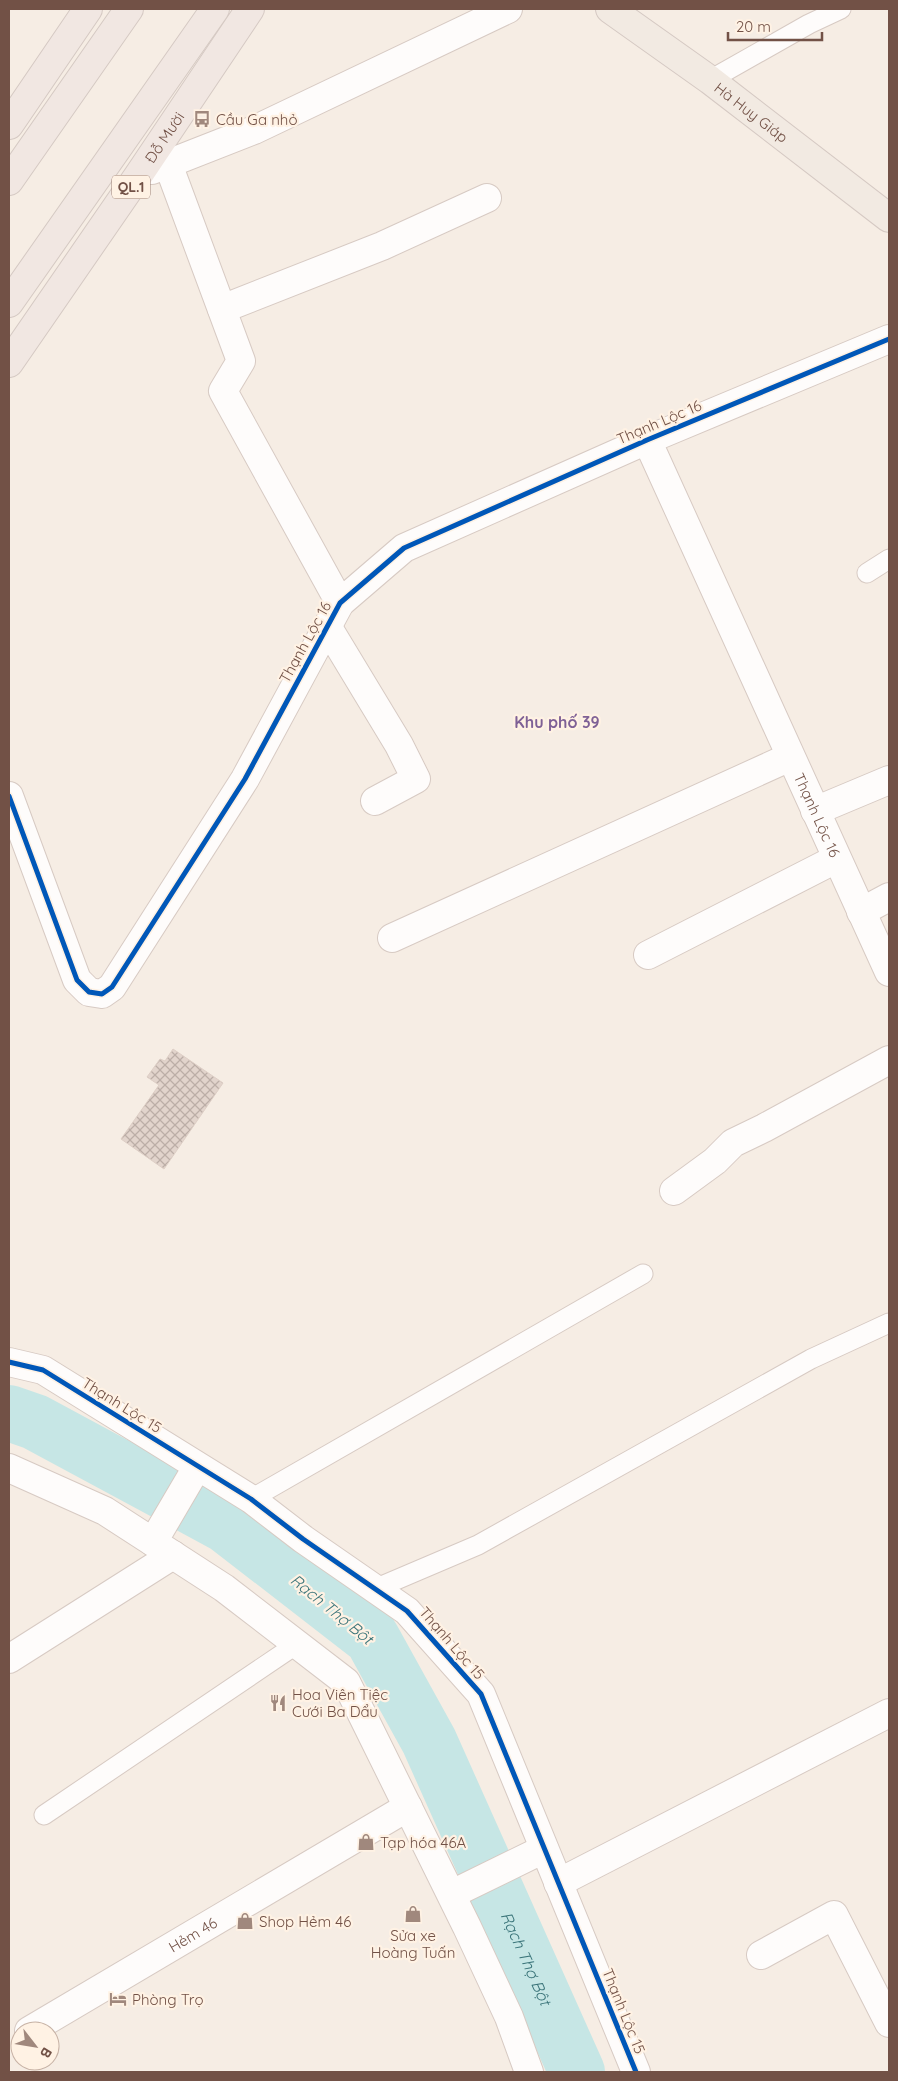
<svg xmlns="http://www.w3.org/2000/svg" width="898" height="2081" viewBox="0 0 898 2081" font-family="Quicksand,sans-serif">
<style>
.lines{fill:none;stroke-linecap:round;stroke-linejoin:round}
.river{stroke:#c6e6e5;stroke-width:56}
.building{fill:url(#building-cross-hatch);stroke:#decfc6}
.service-casing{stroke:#d7cac3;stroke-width:21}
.minor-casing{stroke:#d7cac3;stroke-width:30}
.primary-casing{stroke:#d5c9c3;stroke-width:30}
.trunk-casing{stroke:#d5c9c3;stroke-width:30}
.service{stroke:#fefcfb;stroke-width:19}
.minor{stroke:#fefcfb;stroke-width:28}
.primary{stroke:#f2eae2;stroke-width:28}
.trunk{stroke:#f1e7e2;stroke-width:28}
.cycleway-casing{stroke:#fff2e4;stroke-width:8}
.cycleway{stroke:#0057b8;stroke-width:5}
.labels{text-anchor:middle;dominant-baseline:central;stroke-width:4.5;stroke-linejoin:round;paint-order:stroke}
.shield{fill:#fff2e4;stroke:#9c8175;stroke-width:1}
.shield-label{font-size:14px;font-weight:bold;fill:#725146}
.street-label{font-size:15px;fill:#725146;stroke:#fff2e4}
.poi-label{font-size:15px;fill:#725146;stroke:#fff2e4;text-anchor:start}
.neighbourhood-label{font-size:16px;font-weight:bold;fill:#7f6196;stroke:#fff2e4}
.water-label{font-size:16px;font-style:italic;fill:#3a7479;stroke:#fff2e4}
</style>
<defs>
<pattern id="building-cross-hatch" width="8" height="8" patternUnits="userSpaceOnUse" patternTransform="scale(1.25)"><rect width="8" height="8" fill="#e2d4cc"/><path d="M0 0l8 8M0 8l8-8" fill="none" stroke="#bcaea7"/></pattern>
</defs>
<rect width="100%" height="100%" fill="#f6ede4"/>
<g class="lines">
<path class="river" id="s1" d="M9,1413l26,9 191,103 146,113 57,103 148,331"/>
</g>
<path class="building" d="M173,1049l50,34 -59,86 -43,-30 38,-54 -12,-8 13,-18 5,2z"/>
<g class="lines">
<g class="service-casing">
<g id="service">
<path d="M710,80l99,-56 32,-15"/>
<path d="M867,573l22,-14"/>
<path d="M251,1499l392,-225"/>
<path d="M377,1588l101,-43 333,-186 78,-36"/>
<path d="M44,1815l253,-171"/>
</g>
</g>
<g class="minor-casing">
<g id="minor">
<path d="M168,164l73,197 -18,30 117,212"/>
<path d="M152,170l102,-40 254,-121"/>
<path d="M222,309l160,-63 105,-48"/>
<path id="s2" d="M647,440l242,532"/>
<path d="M327,626l72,119 17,34 -41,22"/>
<path d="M9,796l68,184 12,12 13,2 10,-7 133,-208 95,-176 64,-55 243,-108 242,-101"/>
<path d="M815,811l74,-31"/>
<path d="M861,912l28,-15"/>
<path d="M392,938l398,-181"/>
<path d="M648,955l188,-96"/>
<path d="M674,1191l41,-30 18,-18 31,-15 125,-68"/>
<path d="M9,1362l34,8 208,129 52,40 104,72 74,83 155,378"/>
<path d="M9,1468l96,43 119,77 122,94 121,245 42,90 20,55"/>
<path d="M153,1542l44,-75"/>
<path d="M9,1659l164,-104"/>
<path d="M558,1883l331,-170"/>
<path d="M452,1894l92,-45"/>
<path d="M761,1955l73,-40 55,108"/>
<path id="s3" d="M29,2031l379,-224"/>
</g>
</g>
<g class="primary-casing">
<g id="primary">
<path id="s4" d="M610,9l100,71 179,138"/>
</g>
</g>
<g class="trunk-casing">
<g id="trunk">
<path d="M9,125l79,-116"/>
<path d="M9,181l120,-172"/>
<path d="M9,303l206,-294"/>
<path id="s5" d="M9,363l129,-187 112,-167"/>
</g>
</g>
<use href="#service" class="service"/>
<use href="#minor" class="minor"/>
<use href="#primary" class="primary"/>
<use href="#trunk" class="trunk"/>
<g class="cycleway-casing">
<g id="cycleway">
<path d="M9,796l68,184 12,12 13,2 10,-7 133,-208 95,-176 64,-55 243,-108 242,-101"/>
<path d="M9,1362l34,8 208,129 52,40 104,72 74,83 155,378"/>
</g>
</g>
<use href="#cycleway" class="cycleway"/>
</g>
<defs>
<g id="bus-bare" transform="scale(1.35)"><path d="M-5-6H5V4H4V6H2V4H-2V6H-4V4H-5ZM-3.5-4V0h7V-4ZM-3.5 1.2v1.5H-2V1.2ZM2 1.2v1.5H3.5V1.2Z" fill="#a0887d" stroke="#fff2e4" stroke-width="2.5" paint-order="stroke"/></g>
<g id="restaurant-bare" transform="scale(1.35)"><path d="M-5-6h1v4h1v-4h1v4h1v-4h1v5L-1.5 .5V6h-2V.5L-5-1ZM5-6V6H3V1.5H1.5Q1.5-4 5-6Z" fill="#a0887d" stroke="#fff2e4" stroke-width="2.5" paint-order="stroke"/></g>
<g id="shop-bare" transform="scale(1.35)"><path d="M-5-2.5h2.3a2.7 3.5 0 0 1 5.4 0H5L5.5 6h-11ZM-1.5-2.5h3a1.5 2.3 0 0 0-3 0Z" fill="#a0887d" stroke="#fff2e4" stroke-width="2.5" paint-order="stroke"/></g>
<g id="hotel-bare" transform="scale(1.35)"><path d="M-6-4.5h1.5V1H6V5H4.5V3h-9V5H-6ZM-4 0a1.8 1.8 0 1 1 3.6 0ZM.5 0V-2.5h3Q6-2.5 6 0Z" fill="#a0887d" stroke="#fff2e4" stroke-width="2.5" paint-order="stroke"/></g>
</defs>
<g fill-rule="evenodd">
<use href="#bus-bare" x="202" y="119"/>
<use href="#restaurant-bare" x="278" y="1703"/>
<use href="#shop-bare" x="366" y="1842"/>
<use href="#shop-bare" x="413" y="1914"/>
<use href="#shop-bare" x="245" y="1921"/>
<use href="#hotel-bare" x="118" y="1999"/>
</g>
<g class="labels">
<rect class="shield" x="112" y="175.5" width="38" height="23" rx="4"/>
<g class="shield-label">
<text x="131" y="187">QL.1</text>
</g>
<g class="street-label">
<text stroke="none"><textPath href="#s4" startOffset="175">Hà Huy Giáp</textPath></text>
<text stroke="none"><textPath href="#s5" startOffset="274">Đỗ Mười</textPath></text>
<text transform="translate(659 422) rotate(-23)">Thạnh Lộc 16</text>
<text transform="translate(305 642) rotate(-61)">Thạnh Lộc 16</text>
<text stroke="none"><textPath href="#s2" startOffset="412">Thạnh Lộc 16</textPath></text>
<text transform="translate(122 1405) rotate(32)">Thạnh Lộc 15</text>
<text transform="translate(452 1643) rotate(49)">Thạnh Lộc 15</text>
<text stroke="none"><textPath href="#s3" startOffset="190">Hẻm 46</textPath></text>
<text transform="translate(624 2011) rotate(68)">Thạnh Lộc 15</text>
</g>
<g class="poi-label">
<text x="216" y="119">Cầu Ga nhỏ</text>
<text x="292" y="1694">Hoa Viên Tiệc<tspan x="292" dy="17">Cưới Ba Dẩu</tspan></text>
<text x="380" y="1842">Tạp hóa 46A</text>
<text x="259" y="1921">Shop Hẻm 46</text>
<text x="413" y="1935" text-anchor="middle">Sửa xe<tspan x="413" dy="17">Hoàng Tuấn</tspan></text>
<text x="132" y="1999">Phòng Trọ</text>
</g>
<g class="neighbourhood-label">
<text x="557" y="722">Khu phố 39</text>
</g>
<g class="water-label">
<text transform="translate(332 1609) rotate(39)">Rạch Thợ Bột</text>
<text stroke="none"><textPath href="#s1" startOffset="785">Rạch Thợ Bột</textPath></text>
</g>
</g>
<rect width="898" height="2081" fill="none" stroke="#725146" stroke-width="20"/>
<g transform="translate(35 2046) rotate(121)"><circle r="24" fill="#fff2e4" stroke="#c7b2a5"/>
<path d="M0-4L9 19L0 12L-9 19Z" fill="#a0887d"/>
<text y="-8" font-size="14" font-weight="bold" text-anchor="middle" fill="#725146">B</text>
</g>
<path d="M728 32v8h94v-8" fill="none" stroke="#725146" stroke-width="2.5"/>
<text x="736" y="32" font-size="15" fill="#725146" stroke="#fff2e4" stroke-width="4" paint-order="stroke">20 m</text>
</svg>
